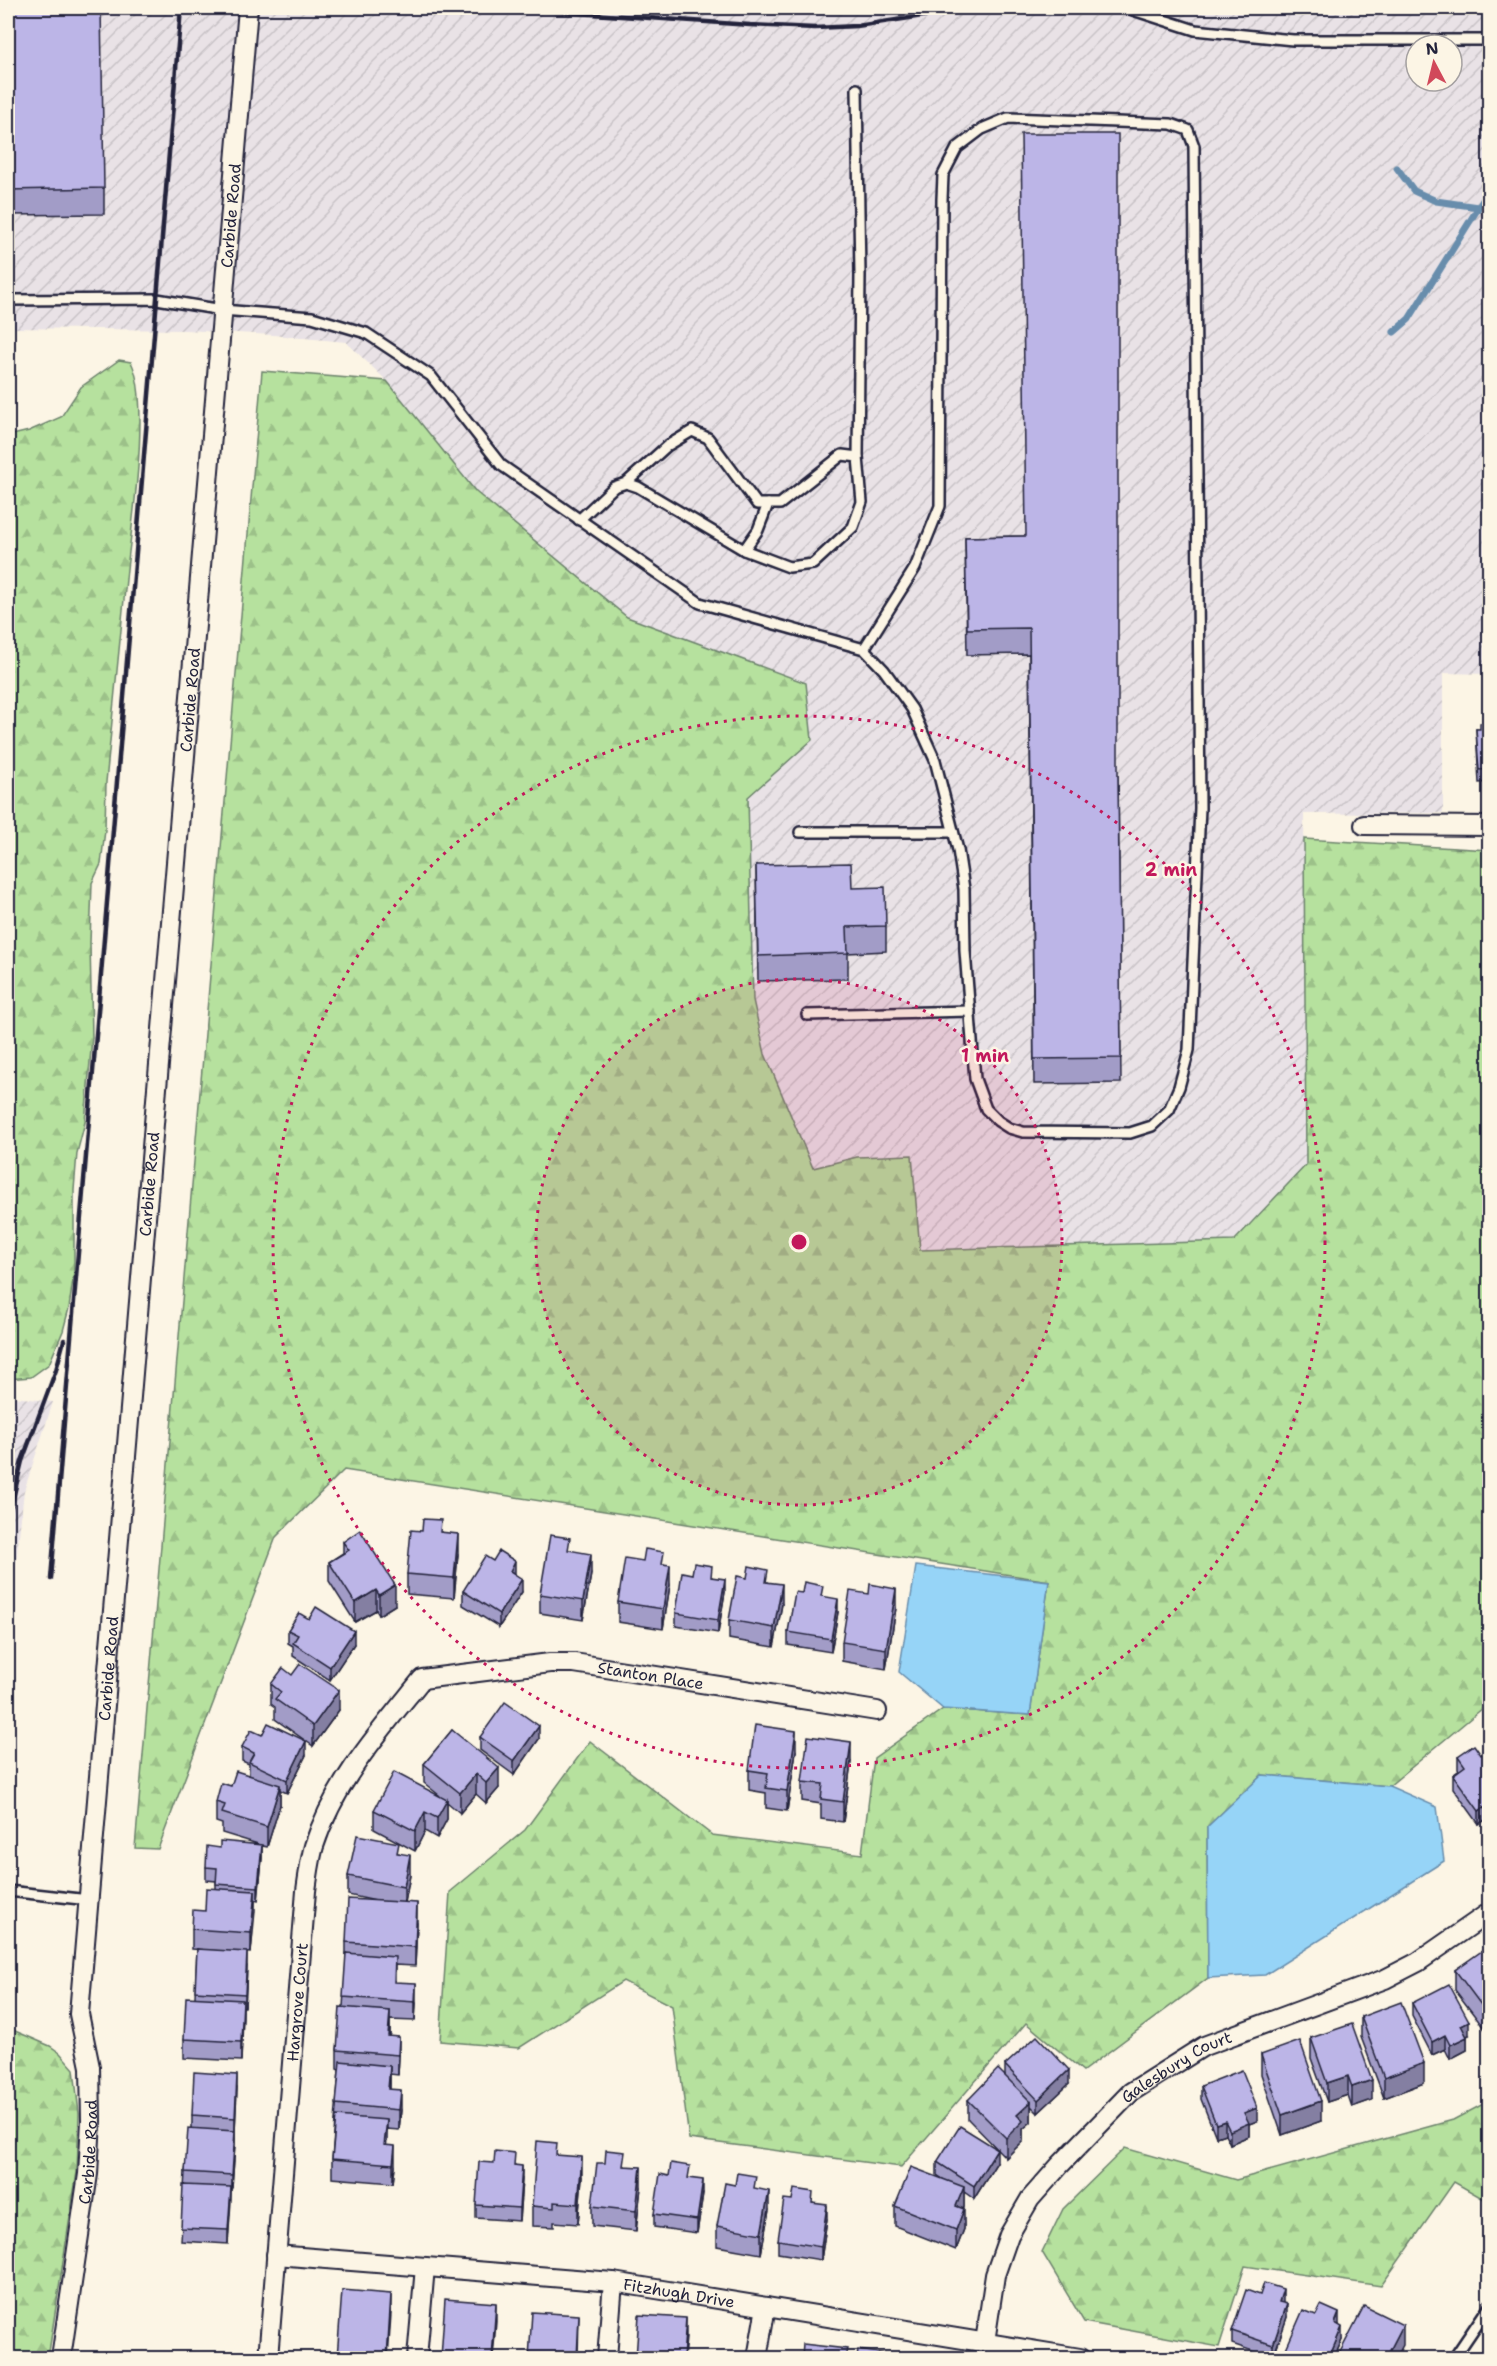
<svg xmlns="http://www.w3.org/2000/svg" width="1497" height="2366" viewBox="0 0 1497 2366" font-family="'Shantell Sans',sans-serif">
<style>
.industrial{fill:url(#industrial-furrows);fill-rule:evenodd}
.forest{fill:url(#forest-firs);stroke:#6c826c;stroke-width:1.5}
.water{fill:#96d4f7;stroke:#688dac;stroke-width:1.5}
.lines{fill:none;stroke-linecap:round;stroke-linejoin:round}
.stream{stroke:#688dac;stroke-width:7}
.service-casing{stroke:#22223b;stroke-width:14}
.minor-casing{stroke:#22223b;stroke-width:22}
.service{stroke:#fcf5e5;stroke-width:9}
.minor{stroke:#fcf5e5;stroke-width:18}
.rail{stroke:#22223b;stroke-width:4.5}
.wall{fill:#a29cc7;stroke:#22223b;stroke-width:1.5}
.shaded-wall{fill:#847fa2;stroke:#22223b;stroke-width:1.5}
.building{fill:#bcb5e7;stroke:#22223b;stroke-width:1.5}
.ring{fill:none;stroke:#c2185b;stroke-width:3;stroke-dasharray:3 6}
.labels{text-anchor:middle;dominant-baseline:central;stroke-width:5;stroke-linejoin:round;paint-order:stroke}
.street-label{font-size:16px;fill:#22223b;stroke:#fcf5e5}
.centre{fill:#c2185b;stroke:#fcf5e5;stroke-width:3}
.ring-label{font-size:18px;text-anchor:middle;font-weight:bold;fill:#c2185b;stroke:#fcf5e5;stroke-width:5;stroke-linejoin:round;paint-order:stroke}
</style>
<defs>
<pattern id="industrial-furrows" width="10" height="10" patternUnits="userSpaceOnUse" patternTransform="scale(1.5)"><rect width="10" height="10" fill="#e9e2e6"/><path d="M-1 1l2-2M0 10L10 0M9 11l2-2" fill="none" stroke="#c8c2c6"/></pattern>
<pattern id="forest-firs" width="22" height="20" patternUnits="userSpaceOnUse" patternTransform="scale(1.5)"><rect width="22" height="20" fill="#b6e19e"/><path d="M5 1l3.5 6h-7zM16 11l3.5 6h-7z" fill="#9cc189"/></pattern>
</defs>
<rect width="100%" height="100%" fill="#fcf5e5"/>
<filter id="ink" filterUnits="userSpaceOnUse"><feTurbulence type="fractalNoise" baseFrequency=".0167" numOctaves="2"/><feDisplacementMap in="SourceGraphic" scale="12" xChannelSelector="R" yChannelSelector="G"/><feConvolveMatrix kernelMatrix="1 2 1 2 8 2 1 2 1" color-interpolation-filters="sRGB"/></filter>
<g filter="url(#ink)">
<g class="industrial">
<path d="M8,8h1481v666l-46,-1v140l-139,1 2,351 -73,76 -313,9 -8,-95 -55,2 -44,11 -48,-114 -12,-54 -5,-203 64,-57 -6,-57 -179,-66 -151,-125 -89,-111 -41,-39 -73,-7 -87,-5 -178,-2zM1416,45h36v36h-36z"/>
<path d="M8,1396l45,6 -29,89 -16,143z"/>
</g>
<g class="forest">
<path d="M119,360l12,2c20,38 1,161 -4,207 -7,71 -14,142 -21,213l-1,48 -4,34 -9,19 -2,60 2,94 -7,85 -8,31 -3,37v82l-5,36 -6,23 -14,33 -18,13 -23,2v-943l21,-5 32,-14 20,-30z"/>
<path d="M262,371l125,10 89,111 151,125 179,66 6,57 -64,57 5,203 12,54 48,114 44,-11 55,-2 8,95 314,-9 72,-76 -2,-326 185,11v853l-100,83 -127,-11 -55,52 1,151 -125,93 -57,-48 -125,144 -212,-28 -17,-133 -49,-25 -104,67 -79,-7 10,-149 75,-62 65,-89 122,94 150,19 12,-96 69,-49 87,6 19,-134 -705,-111 -68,67 -118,312 -23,-1z"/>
<path d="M8,2028l42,18 10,7 14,16 5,45 -2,58 -29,186h-40z"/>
<path d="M1489,2101v101l-35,-20 -73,104 -136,-20 -26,81 -135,-25 -42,-70 21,-43 62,-61 111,32 217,-60z"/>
</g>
<g class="water">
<path d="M916,1566l133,15 -19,134 -87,-6 -44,-37z"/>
<path d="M1262,1775l127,11 48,21 7,54 -179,114 -57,3 -1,-151z"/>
</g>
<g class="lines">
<g class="stream">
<path d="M1397,168l17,23 22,10 42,6"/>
<path d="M1394,332l15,-13 81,-130"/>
</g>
<g class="service-casing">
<g id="service">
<path d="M1130,8l3,2 62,20 98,10h197"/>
<path d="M857,89l3,186 -2,182"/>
<path d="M8,300l149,-1 65,11 90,7 54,16 65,43 70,89 199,138 164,46 20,21 28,39 23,51 23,90 6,39 1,62 10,128 11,30 12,12 11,7 14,4 107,1 22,-7 17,-16 10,-23 10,-37 11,-242 -6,-662 -6,-16 -17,-6 -163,-6 -26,11 -25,19 -14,27 -1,24 -2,307 -25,62 -51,81"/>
<path d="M579,520l35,-33 12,-4 12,4 106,63 45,17 24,-3 40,-37 9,-25 -4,-45 -16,-2 -62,49h-23l-49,-66 -16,-7 -25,15 -41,37"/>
<path d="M744,550l14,-20 10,-26"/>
<path d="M800,832h153"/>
<path d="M807,1015l163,-4"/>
<path d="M8,1891l81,9"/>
<path d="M1454,2358l36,-53"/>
</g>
</g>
<g class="minor-casing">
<g id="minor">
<path d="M1364,825l126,1"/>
<path id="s1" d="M276,2255l337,27 467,76"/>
<path id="s2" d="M985,2342l10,-67 14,-40 21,-36 30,-34 71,-73 73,-46 181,-67 33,-17 72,-50"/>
<path id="s3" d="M61,2358l27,-184 3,-53 -1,-54 -11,-53 169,-2006"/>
<path id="s4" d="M268,2358l38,-467c2,-15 4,-31 8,-45 21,-65 66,-115 108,-167l128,-16h24l303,48"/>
<path d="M417,2358l8,-91"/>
<path d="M607,2358l6,-76"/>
<path d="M757,2358l9,-51"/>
</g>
</g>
<use href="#service" class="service"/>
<use href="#minor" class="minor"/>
<g class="rail">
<path d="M506,8l244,17 65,3 42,-2 118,-18"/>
<path d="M8,1519l14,-58 34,-91 8,-30"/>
<path d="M51,1579l130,-1571"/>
</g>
</g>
<g class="wall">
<path d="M8,8l96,180v26l-96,1z"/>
<path d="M1025,536l93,240 3,307 -87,1 -5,-430 -62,1 -2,-118z"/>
<path d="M1476,729l14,2v51l-11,1z"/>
<path d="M756,865l96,23 34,38v25l-38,2v26l-90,2z"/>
<path d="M441,1532l17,22 -4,44 -47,-4v-20z"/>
<path d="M343,1542l52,63 -16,10 -3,-5 -21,12 -26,-41v-19l14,-9z"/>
<path d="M570,1550l21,24 -8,46 -43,-7v-19z"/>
<path d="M664,1564l6,21 -7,44 -45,-7v-20z"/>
<path d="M515,1574l7,18 -23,35 -36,-22v-14z"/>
<path d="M712,1577l13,15 -7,41 -42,-7v-13z"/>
<path d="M768,1582l14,22 -8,43 -45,-8v-19z"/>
<path d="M823,1596l15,16 -7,40 -43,-7v-13z"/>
<path d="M896,1608l-10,61 -44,-8v-19z"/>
<path d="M309,1619l45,25 -24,36 -37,-24v-10l-5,-3v-13z"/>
<path d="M271,1684l68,26 -26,36 -38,-27v-12l-4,-3z"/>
<path d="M452,1730l47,58 -13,15 -10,-9 -16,19 -13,-11v17l-10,19 -12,-7 -10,20 -41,-22v-19l65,-15 -15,-12v-19z"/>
<path d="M262,1735l44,20 -19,38 -7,-3v15l-13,42 -5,-1v12l-4,43 -3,-1 -4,53 -59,-4v-20l13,-18 11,-23v-7l-10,-1v-13l14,-19 38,-4 -36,-11v-9l-6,-2v-20l15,-16 18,-11v-11l-7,-3v-14z"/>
<path d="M480,1737l59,2 -25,36 -34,-25z"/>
<path d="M796,1751l-9,60 -21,-3v-15l-17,-3v-20z"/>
<path d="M1490,1753v64l-11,7 -26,-36v-13l6,-4 -1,-2v-13l23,-1z"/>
<path d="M851,1762l-8,60 -22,-3v-15l-19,-3v-19z"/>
<path d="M399,1853l11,22 -5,28 12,20 -2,43 -20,-1v17l21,21 -1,18 -25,-1v16l9,20 -1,19 -8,-1v15l11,21 -2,20 -12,-1 -1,16 9,21 -2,17 -61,-5v-19l7,-89 -2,-1v-19l6,-43 3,-45v-20l30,-41 -28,-6v-19z"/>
<path d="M1490,1947v89l-35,-46v-20z"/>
<path d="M197,1949l50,17 -2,41h-2l-2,54 -57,-3v-19l11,-42z"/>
<path d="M1412,2003l57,32 -2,1v14l-17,9 -5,-10 -13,6 -20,-39z"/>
<path d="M1361,2017l63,66 -40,15 -23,-61z"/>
<path d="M1311,2038l61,62 -20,7 -4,-12 -21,7 -16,-44z"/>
<path d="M1261,2055l60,66 -39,14 -21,-61z"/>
<path d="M1005,2065l64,19 -31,29 -7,-7v16l-8,7v12l-17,17 -38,-39v-19l37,-23z"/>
<path d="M1201,2086l56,35 -8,3v12l-19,8 -5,-10 -9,3 -15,-38z"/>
<path d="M237,2088l-2,43v13l-3,44h-1l-3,56 -47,-3 4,-69 7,-44v-13z"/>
<path d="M937,2162h60l-23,37 -10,-7v15l-1,2 1,20 -8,21 -61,-24v-20l49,-26 -7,-5z"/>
<path d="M515,2165l7,14 -3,42 -43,-3v-13z"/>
<path d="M625,2166l16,21 -5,44 -44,-5v-20z"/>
<path d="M582,2177l-4,47 -24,-2v5l-22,-1v-20z"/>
<path d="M690,2179l13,14 -6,40 -43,-6v-13z"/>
<path d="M756,2189l13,21 -8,44 -44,-8v-20z"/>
<path d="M813,2203l14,16 -6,41 -43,-7v-13z"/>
<path d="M1283,2303l4,14 -14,41 -41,-14v-13z"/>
<path d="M1339,2325l3,15 -8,18h-49v-7z"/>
</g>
<g class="shaded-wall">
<path d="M458,1534v20l-4,44v-20z"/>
<path d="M591,1554v20l-8,46v-19z"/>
<path d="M515,1561v13l-5,-3z"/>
<path d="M670,1565v20l-7,44v-20z"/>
<path d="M522,1579v13l-23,35v-13z"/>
<path d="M725,1579v13l-7,41v-13z"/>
<path d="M782,1584v20l-8,43v-19z"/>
<path d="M395,1585v20l-16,10v-20z"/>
<path d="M896,1589v19l-10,61v-20z"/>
<path d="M376,1590v20l-21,12v-19z"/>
<path d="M838,1599v13l-7,40v-13z"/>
<path d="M354,1631v13l-24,36v-13z"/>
<path d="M339,1690v20l-26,36v-20z"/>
<path d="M539,1726v13l-25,36v-14z"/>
<path d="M796,1731v20l-9,60v-20z"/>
<path d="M306,1741v14l-19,38v-13z"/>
<path d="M851,1742v20l-8,60v-20z"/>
<path d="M499,1768v20l-13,15v-20z"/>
<path d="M476,1774v20l-16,19v-20z"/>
<path d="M280,1785v20l-13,42v-20z"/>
<path d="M447,1800v19l-10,19v-20z"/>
<path d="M1490,1804v13l-11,7v-13z"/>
<path d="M425,1812v19l-10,20v-20z"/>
<path d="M262,1845v13l-4,43v-14z"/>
<path d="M410,1855v20l-6,32v-20z"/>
<path d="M255,1891v20l-4,42v-20z"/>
<path d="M417,1903v20l-2,43v-19z"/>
<path d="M247,1952v14l-2,41v-13z"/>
<path d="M416,1983v20l-1,18v-19z"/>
<path d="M243,2000v19l-2,42v-19z"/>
<path d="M390,2011v20l-2,24v-19z"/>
<path d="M1469,2021v14l-8,3v-13z"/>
<path d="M1445,2035v14l-13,6v-13z"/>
<path d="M399,2037v19l-1,19v-20z"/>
<path d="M1467,2037v13l-17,9v-14z"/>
<path d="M1424,2063v20l-40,15v-20z"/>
<path d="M390,2066v19l-2,24v-20z"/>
<path d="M1069,2070v14l-31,29v-13z"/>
<path d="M237,2075v13l-2,43v-13z"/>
<path d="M1348,2076v19l-21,7v-19z"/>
<path d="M1372,2080v20l-20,7v-20z"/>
<path d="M401,2090v20l-2,20v-20z"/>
<path d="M1321,2101v20l-39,14v-20z"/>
<path d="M1031,2102v20l-8,7v12l-17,17v-20l11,-23z"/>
<path d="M1257,2108v13l-8,3v12l-19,8v-13l14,-18z"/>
<path d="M387,2120v20l-3,25v-20z"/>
<path d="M1225,2121v13l-9,3v-13z"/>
<path d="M235,2131v13l-3,44v-13z"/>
<path d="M395,2146v20l-2,17v-19z"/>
<path d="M997,2149v13l-23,37v-13z"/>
<path d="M582,2157v20l-4,47v-20z"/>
<path d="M522,2166v13l-3,42v-13z"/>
<path d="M641,2167v20l-5,44v-20z"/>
<path d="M703,2180v13l-6,40v-13z"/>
<path d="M231,2187v14l-3,43v-14z"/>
<path d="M964,2187v20l-8,19v-20z"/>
<path d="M769,2191v19l-8,44v-20z"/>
<path d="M827,2205v14l-6,41v-13z"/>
<path d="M964,2209v20l-8,21v-20z"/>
<path d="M1283,2289v13l-4,13v-13z"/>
<path d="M391,2294v20l-3,44h-1z"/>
<path d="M496,2303v19l-3,36h-1z"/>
<path d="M1287,2304v13l-14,41v-13z"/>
<path d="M1339,2313v13l-4,-3z"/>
<path d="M579,2315l-1,43h-1z"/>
<path d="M686,2318v20l-2,20h-1z"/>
<path d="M1403,2325v20l-7,13h-10z"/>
<path d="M1342,2327v13l-8,18h-5z"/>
</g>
<g class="building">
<path d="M8,8h93l3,180 -96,2z"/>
<path d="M1021,134h97v642l3,282 -87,1 -5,-431 -62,1 -2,-92 61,-1z"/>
<path d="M1480,723h8v8h2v38l-11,1 -3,-41h4z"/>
<path d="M851,863l1,25 33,-1 1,39 -39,1 1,26 -90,3 -2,-91z"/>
<path d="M423,1519l18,1 -1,12 18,2 -4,44 -47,-4 4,-44 11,1z"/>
<path d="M360,1530l35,55 -16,10 -3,-5 -21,13 -26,-41 20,-12 -6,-8z"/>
<path d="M550,1535l20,3 -2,12 23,4 -8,47 -43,-7z"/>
<path d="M645,1549l19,3 -2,12 8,1 -7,44 -45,-7 7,-44 18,3z"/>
<path d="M499,1551l16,10 -5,10 12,8 -23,35 -36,-23 22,-35 8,5z"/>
<path d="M694,1563l18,3 -1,11 14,2 -7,41 -42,-7 6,-41 10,2z"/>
<path d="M749,1566l19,4 -2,12 16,2 -8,44 -45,-8 8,-44 10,2z"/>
<path d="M804,1582l19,4 -2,10 17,3 -7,40 -43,-7 7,-40 7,1z"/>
<path d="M870,1584l26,5 -10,60 -44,-7 8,-51 19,3z"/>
<path d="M316,1607l38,24 -24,36 -37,-24 5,-8 -10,-5 11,-17 10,6z"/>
<path d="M300,1664l39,26 -26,36 -38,-27 6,-7 -10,-8 12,-16 9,7z"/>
<path d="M505,1702l34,24 -25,35 -34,-24z"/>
<path d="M268,1723l38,18 -19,39 -38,-18 5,-9 -12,-6 9,-17 11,5z"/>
<path d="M755,1725l41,6 -9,60 -21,-3 2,-15 -19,-3z"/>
<path d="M452,1730l47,38 -13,15 -10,-9 -16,19 -36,-29z"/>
<path d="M808,1736l43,6 -8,60 -22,-3 2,-15 -21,-2z"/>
<path d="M1474,1745l7,10 6,-5 3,3v51l-11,7 -26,-36 12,-9 -7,-10z"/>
<path d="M236,1771l44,14 -13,42 -45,-14 3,-8 -9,-3 5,-19 10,3z"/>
<path d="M394,1772l53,28 -10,18 -12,-6 -10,19 -41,-21z"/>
<path d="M357,1835l42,8 -2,10 13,2 -6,32 -56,-11z"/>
<path d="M220,1841l42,4 -4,42 -42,-3 1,-16 -11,-1 1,-21 13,2z"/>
<path d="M206,1888l49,3 -4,42 -59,-4 1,-19 12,1z"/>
<path d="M348,1899l69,4 -2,44 -69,-5z"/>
<path d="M1489,1946l1,1v70l-35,-47z"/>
<path d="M197,1949l50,3 -2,42 -50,-3z"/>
<path d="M346,1953l49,4 -1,25 22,1 -1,19 -72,-5z"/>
<path d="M1449,1984l20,37 -8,4 6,12 -17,8 -5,-10 -13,7 -20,-39z"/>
<path d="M186,1997l57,3 -2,42 -57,-3z"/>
<path d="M1401,2002l23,61 -40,15 -23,-61z"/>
<path d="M340,2007l50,4 -2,25 11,1 -1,18 -61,-5z"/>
<path d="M1352,2024l20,56 -20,7 -4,-11 -21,7 -16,-45z"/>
<path d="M1037,2036l32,34 -31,30 -33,-35z"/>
<path d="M1300,2041l21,60 -39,14 -21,-60z"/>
<path d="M340,2061l50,5 -2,23 13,1 -2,20 -63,-6z"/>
<path d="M998,2069l33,33 -14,13 6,6 -17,17 -38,-38z"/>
<path d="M1242,2070l15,38 -13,5 5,10 -19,8 -5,-10 -9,3 -15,-38z"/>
<path d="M194,2072l43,3 -2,43 -43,-3z"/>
<path d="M336,2116l51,4 -3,25 11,1 -2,18 -61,-5z"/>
<path d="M960,2126l37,23 -23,37 -37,-24z"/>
<path d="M188,2128l47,3 -3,44 -47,-3z"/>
<path d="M537,2141l20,2 -1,12 26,2 -4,47 -24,-2v6l-22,-2z"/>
<path d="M606,2150l19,2 -2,14 18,1 -5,44 -44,-5 5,-43h8z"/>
<path d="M495,2151l20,2 -1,12 8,1 -3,42 -43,-3 3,-43 15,1z"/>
<path d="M671,2163l19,3 -2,12 15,2 -6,40 -43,-6 6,-40 9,2z"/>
<path d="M911,2167l53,20 -8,19 8,3 -8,21 -61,-24z"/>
<path d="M737,2173l19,3 -2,12 15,3 -8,43 -44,-8 8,-43 10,2z"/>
<path d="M183,2185l48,2 -3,43 -47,-2z"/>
<path d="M794,2189l19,3 -1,11 15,2 -6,42 -43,-7 6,-41 8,1z"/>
<path d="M1264,2283l19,6 -4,13 8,2 -14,41 -41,-14 14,-41 14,5z"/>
<path d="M342,2290l49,4 -4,64h-50z"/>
<path d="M445,2299l51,4 -4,55h-51z"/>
<path d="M1321,2305l18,8 -4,10 7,4 -13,31h-25l-19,-7 18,-41 13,5z"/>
<path d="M1364,2306l39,19 -17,33h-49z"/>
<path d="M532,2312l47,3 -2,43h-48z"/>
<path d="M639,2315l47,3 -3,40h-47z"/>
<path d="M803,2344l44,5 -2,9h-43z"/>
<path d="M858,2350l43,6v2h-44z"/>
</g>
</g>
<circle cx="799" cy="1242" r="263" fill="#c2185b" fill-opacity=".12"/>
<g class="ring">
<circle cx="799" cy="1242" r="263"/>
<circle cx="799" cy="1242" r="526"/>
</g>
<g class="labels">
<g class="street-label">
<text stroke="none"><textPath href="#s3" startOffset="2152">Carbide Road</textPath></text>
<text stroke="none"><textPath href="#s3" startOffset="1666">Carbide Road</textPath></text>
<text stroke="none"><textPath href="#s3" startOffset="1180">Carbide Road</textPath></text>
<text stroke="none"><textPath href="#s3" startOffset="694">Carbide Road</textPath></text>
<text stroke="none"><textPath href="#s4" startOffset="945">Stanton Place</textPath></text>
<text stroke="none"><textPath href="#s4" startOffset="357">Hargrove Court</textPath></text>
<text stroke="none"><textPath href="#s2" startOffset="351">Galesbury Court</textPath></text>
<text stroke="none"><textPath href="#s3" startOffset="208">Carbide Road</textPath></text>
<text stroke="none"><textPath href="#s1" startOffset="405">Fitzhugh Drive</textPath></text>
</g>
</g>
<circle cx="799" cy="1242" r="9" class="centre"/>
<g class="ring-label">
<text x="1171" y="876">2 min</text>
<text x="985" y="1062">1 min</text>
</g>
<rect width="1497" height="2366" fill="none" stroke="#fcf5e5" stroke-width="30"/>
<rect x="15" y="15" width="1467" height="2336" fill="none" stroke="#22223b" stroke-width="2" filter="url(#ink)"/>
<g transform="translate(1434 63) rotate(353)"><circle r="28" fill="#fcf5e5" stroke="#a5a1a1" stroke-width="1.5"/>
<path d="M0-4.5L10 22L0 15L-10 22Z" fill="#d1495b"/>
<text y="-9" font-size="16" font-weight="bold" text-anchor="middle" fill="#22223b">N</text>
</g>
</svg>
